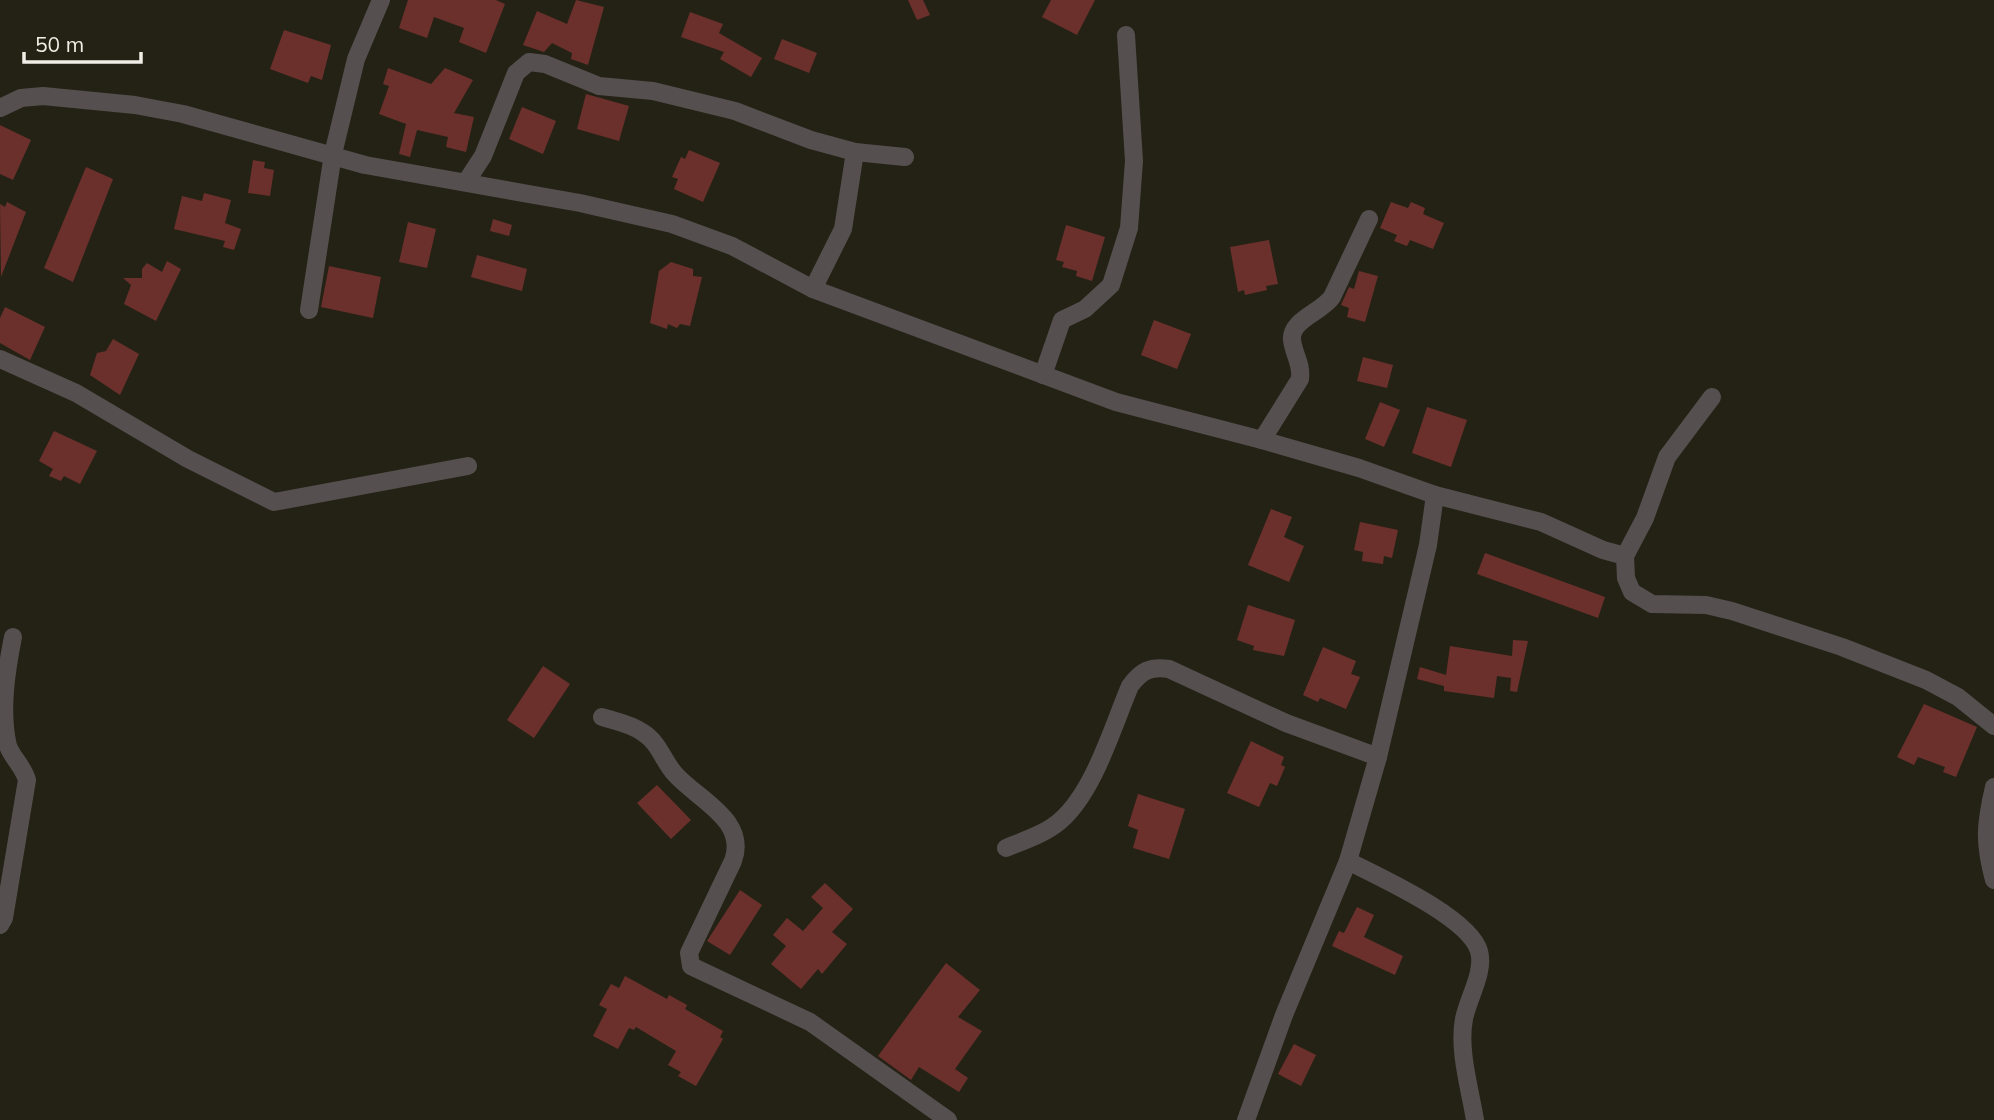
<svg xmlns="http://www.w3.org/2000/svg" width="1994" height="1120" viewBox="0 0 1994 1120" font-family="Mulish,sans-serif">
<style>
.building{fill:#6b302b}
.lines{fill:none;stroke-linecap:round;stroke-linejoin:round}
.street{stroke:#564f50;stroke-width:18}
</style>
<rect width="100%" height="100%" fill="#242215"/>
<g class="building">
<path d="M408,0h88l9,4 -19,49 -27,-11 5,-14 -30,-11 -7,21 -28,-10z"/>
<path d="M576,0l28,7 -16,58 -17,-6 1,-6 -20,-10 -8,9 -21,-7 14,-34 30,13z"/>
<path d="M908,0h15l7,15 -13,5z"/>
<path d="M1051,0h44l-18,35 -35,-18z"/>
<path d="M690,12l33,12 -4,9 43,25 -11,19 -31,-18 4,-7 -43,-15z"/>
<path d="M284,30l47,15 -9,35 -11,-4 -3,7 -38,-14z"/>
<path d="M782,39l35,14 -8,20 -35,-14z"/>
<path d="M388,68l43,16 14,-16 28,12 -19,33 20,4 -8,35 -20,-5 2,-10 -31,-7 -7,27 -11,-3 7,-30 -27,-10 10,-28 -6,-2z"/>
<path d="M586,94l43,12 -10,35 -42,-12z"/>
<path d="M522,107l34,14 -13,33 -34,-15z"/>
<path d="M0,125l31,15 -18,40 -13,-6z"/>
<path d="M689,150l31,13 -17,39 -29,-13 4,-10 -6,-2 9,-20 4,2z"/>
<path d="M253,160l12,2 -1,6 10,2 -4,26 -22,-3z"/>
<path d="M86,167l27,12 -40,103 -29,-14z"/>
<path d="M204,193l27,7 -6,23 16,6 -7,21 -11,-3 2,-6 -51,-12 8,-33 20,5z"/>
<path d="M7,202l19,10 -25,65 -1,-73 5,3z"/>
<path d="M1391,202l17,6 3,-6 14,6 -2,6 21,9 -11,26 -23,-9 -3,6 -13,-5 3,-6 -17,-7z"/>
<path d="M493,219l19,6 -3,11 -19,-5z"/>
<path d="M408,222l28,7 -9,39 -28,-6z"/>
<path d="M1066,225l39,12 -13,44 -16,-5 1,-5 -15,-4 2,-5 -8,-2z"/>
<path d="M1269,240l9,44 -12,2 1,4 -22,5 -1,-5 -6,2 -8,-45z"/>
<path d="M477,255l50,14 -5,22 -51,-14z"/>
<path d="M167,261l14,8 -25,52 -32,-17 7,-19 -8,-7h19v-9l5,-6 15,9z"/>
<path d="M671,262l22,7v7l9,1 -12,49 -10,-2 -3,4 -9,-4 -1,5 -17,-6 9,-52z"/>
<path d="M329,266l52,11 -8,41 -52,-11z"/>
<path d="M1359,271l19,5 -13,46 -18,-5 2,-9 -8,-3 8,-18 5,2z"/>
<path d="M5,307l40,20 -15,33 -30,-17v-25z"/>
<path d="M1154,320l37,14 -14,35 -36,-14z"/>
<path d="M113,339l26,15 -19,41 -30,-20 7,-22 9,-2z"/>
<path d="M1363,357l30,8 -6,23 -30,-7z"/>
<path d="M1380,402l20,8 -16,37 -19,-8z"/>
<path d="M1427,407l40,13 -16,47 -39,-14z"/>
<path d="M54,431l43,20 -17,33 -16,-8 -3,5 -12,-5 4,-7 -14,-8z"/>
<path d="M1271,509l21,8 -8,20 20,9 -15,36 -41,-17z"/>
<path d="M1360,522l38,8 -6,28 -8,-2 -1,8 -21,-3 1,-9 -9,-2z"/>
<path d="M1485,553l120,44 -7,21 -121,-44z"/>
<path d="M1248,605l47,15 -11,36 -31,-6 1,-4 -17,-6z"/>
<path d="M1513,640l15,1 -11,51 -7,-1 1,-13 -14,-2 -3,22 -50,-7v-5l-27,-7 3,-12 26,8 4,-29 62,10z"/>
<path d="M1323,647l33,14 -5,13 9,3 -14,32 -26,-11 -2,4 -15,-7z"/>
<path d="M543,666l27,18 -36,54 -27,-18z"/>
<path d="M1924,704l53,23 -21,50 -13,-5 2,-5 -27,-10 -4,8 -17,-8z"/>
<path d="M1251,741l33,16 -3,8 4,2 -8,19 -7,-3 -11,24 -32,-14z"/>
<path d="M657,785l34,35 -20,19 -34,-36z"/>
<path d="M1138,794l47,15 -16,50 -36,-11 5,-18 -10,-4z"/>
<path d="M825,883l28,26 -21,23 15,12 -25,30 -4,-5 -17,20 -30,-25 15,-18 -13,-11 14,-17 16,13 20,-23 -12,-11z"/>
<path d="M740,890l22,15 -32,50 -23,-14z"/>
<path d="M1357,907l17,8 -10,22 39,19 -8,19 -63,-29 7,-15 5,2z"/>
<path d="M946,963l34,27 -22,27 24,14 -27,38 13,9 -9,14 -40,-25 -8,13 -33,-24z"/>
<path d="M625,976l42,23 2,-4 18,10 -2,4 38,22 -3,6 3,2 -27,47 -18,-10 3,-4 -13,-7 8,-14 -40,-24 -2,3 -5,-2 -11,21 -25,-13 14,-27 -8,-4 12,-21 8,4z"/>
<path d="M1294,1044l22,11 -15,31 -23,-12z"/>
</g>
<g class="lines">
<g class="street">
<path d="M0,108l21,-10 22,-2 92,9 48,9 182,51 215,38 92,21 60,22 81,43 303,113 146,38 97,28 76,27 106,27 62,28 22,6"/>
<path d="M466,182l17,-26 33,-83 13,-11 16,2 54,22 54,5 82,20 76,29 44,12 50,5"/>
<path d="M813,289l30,-60 12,-77"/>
<path d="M309,310l24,-156 23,-95 25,-59"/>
<path d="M0,359l76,34 112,66 86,43 194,-36"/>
<path d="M1043,375l19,-55 23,-11 26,-24 18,-57 5,-67 -8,-126"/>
<path d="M1712,397l-45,60 -22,61 -20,38 1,22 6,14 20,12 54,1 26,6 110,36 84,33 32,17 36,29"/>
<path d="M1262,440l38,-61c2,-15 -6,-24 -8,-39 -2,-20 30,-28 40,-43l37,-78"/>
<path d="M602,717c13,4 29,7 40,15 17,10 21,29 33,42 23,26 73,46 58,87l-44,92 2,13 119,56 138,98"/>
<path d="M1994,787c-9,38 -10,56 0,93"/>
<path d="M1006,848c19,-8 39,-14 54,-27 34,-29 53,-95 70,-135 11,-15 20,-20 39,-17l117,54 92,34"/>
<path d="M1348,861c31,16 121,56 131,90 6,21 -11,47 -15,68 -6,31 6,70 11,101"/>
<path d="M0,925l4,-7 23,-138c-4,-14 -14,-21 -19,-34 -8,-34 -2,-74 5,-109"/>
<path d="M1246,1120l38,-105 64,-154 30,-104 50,-212 7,-50"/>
</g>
</g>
<path d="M24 52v10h117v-10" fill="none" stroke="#efede5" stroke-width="3.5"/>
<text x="35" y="52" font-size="21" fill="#efede5" stroke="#242215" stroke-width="5" paint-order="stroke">50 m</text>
</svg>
